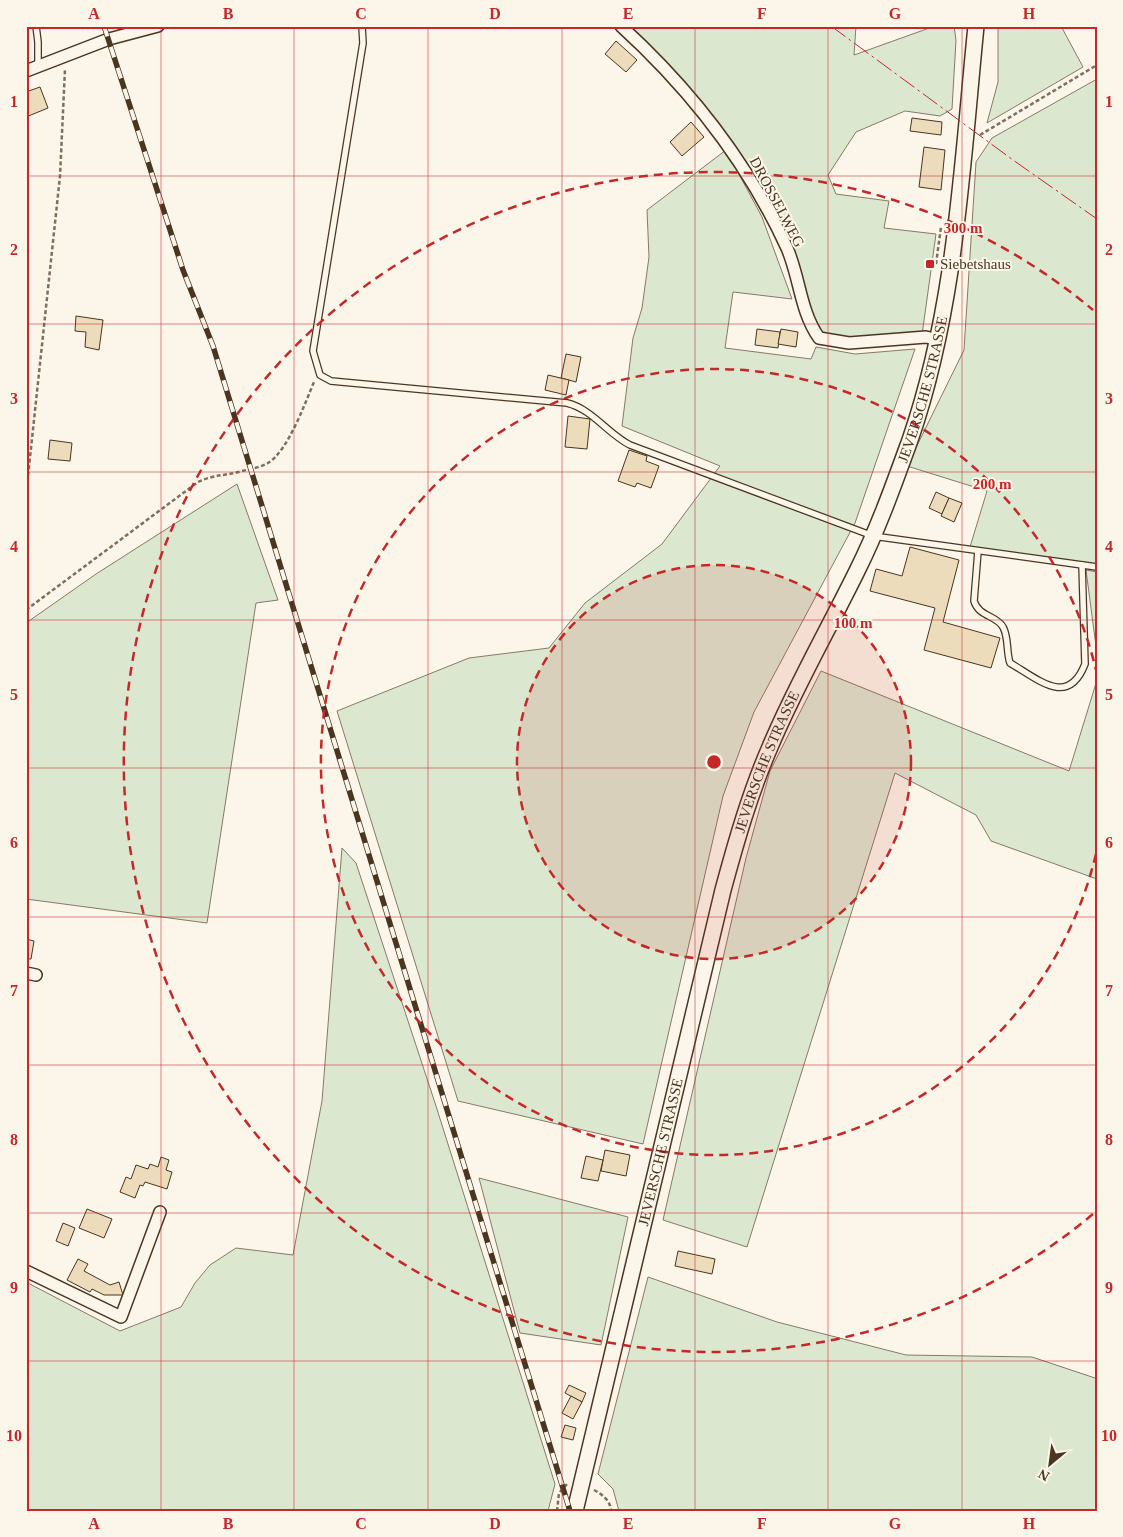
<svg xmlns="http://www.w3.org/2000/svg" width="1123" height="1537" viewBox="0 0 1123 1537" font-family="Georgia,serif">
<style>
.green{fill:#dce7d0;stroke:#887966}
.building{fill:#ecdcbc;stroke:#4a3520}
.lines{fill:none;stroke-linecap:round;stroke-linejoin:round}
.service-casing{stroke:#4a3520;stroke-width:8}
.minor-casing{stroke:#4a3520;stroke-width:14}
.tertiary-casing{stroke:#4a3520;stroke-width:18}
.path{stroke:#7f6f5c;stroke-width:2.5;stroke-dasharray:4 2.5;stroke-linecap:butt}
.service{stroke:#fbf6e9;stroke-width:5.5}
.minor{stroke:#fbf6e9;stroke-width:11}
.tertiary{stroke:#fbf6e9;stroke-width:15}
.rail-casing{stroke:#4a3520;stroke-width:5.5}
.rail{stroke:#fbf6e9;stroke-width:4;stroke-dasharray:11;stroke-linecap:butt}
.power{stroke:#c62828;stroke-width:1;stroke-dasharray:18 4 2.5 4;stroke-linecap:butt}
.grid{fill:none;stroke:#c62828;stroke-width:1;stroke-opacity:0.55}
.ring{fill:none;stroke:#c62828;stroke-width:2.5;stroke-dasharray:9 6}
.poi-dot{fill:#c62828;stroke:#fbf6e9;stroke-width:2}
.labels{text-anchor:middle;dominant-baseline:central;stroke-width:4;stroke-linejoin:round;paint-order:stroke}
.street-label{font-size:15px;fill:#4a3520;stroke:#fbf6e9}
.poi-label{font-size:15px;fill:#4a3520;stroke:#fbf6e9;text-anchor:start}
.centre{fill:#c62828;stroke:#fbf6e9;stroke-width:2.5}
.ring-label{font-size:15px;text-anchor:middle;font-weight:bold;fill:#c62828;stroke:#fbf6e9;stroke-width:4;stroke-linejoin:round;paint-order:stroke}
.neatline{fill:none;stroke:#c62828;stroke-width:2}
.grid-label{font-size:16px;text-anchor:middle;font-weight:bold;fill:#c62828}
</style>
<rect width="100%" height="100%" fill="#fbf6e9"/>
<g class="green">
<path d="M628,26h228l-2,29 81,-29h19l2,14 -4,69 -12,7 -35,-5 -49,21 -28,43 8,19 53,7 -5,27 52,6 -14,101 -71,5 -29,-7c-17,-27 -17,-60 -31,-89 -39,-84 -94,-155 -163,-218z"/>
<path d="M998,26h63l22,41 -96,56 11,-41z"/>
<path d="M1097,79v485l-127,-17 17,-56 -80,-25 57,-116 12,-188 16,-24z"/>
<path d="M726,150l36,67 30,82 -59,-7 -8,56 86,11 5,-12 39,7 60,-5 -60,174 -101,189 -31,84 -80,348 -185,-43 -121,-390 132,-53 80,-10 36,-45 77,-59 58,-78 -98,-40 11,-88 9,-30 7,-51 -2,-47z"/>
<path d="M237,484l41,116 -22,3 -49,320 -181,-24v-276l70,-49z"/>
<path d="M1086,570l11,2v82z"/>
<path d="M821,671l248,100 28,-91v199l-106,-38 -15,-26 -81,-42 -148,474 -84,-27 83,-362 24,-87z"/>
<path d="M342,848l14,15 80,243 119,378 -7,27h-522v-229l94,49 61,-24 14,-24 15,-18 26,-17 57,7 29,-154z"/>
<path d="M479,1178l149,39 -27,128 -81,-12z"/>
<path d="M648,1277l129,45 129,33 126,2 63,21 2,-3v136h-478l-6,-22 -15,-15z"/>
</g>
<g class="building">
<path d="M616,41l21,19 -11,12 -21,-18z"/>
<path d="M40,87l8,21 -22,9v-25z"/>
<path d="M912,118l30,4 -1,13 -31,-4z"/>
<path d="M691,122l13,15 -22,19 -12,-14z"/>
<path d="M924,147l21,3 -4,40 -22,-3z"/>
<path d="M76,316l27,4 -4,30 -14,-3 1,-15 -11,-1z"/>
<path d="M757,329l23,3 -2,16 -23,-3z"/>
<path d="M781,329l17,3 -2,15 -18,-3z"/>
<path d="M566,354l15,3 -5,25 -15,-4z"/>
<path d="M548,375l21,5 -3,15 -21,-5z"/>
<path d="M568,416l22,3 -3,30 -22,-2z"/>
<path d="M50,440l22,3 -2,18 -22,-2z"/>
<path d="M629,450l18,6 -1,5 13,5 -8,22 -14,-5 -2,4 -17,-6z"/>
<path d="M936,492l13,6 -7,16 -13,-6z"/>
<path d="M949,498l13,5 -8,19 -13,-6z"/>
<path d="M910,547l49,13 -16,62 57,16 -9,30 -67,-18 11,-42 -65,-17 6,-22 26,7z"/>
<path d="M26,939l8,2 -3,18h-5z"/>
<path d="M605,1150l25,5 -4,21 -25,-5z"/>
<path d="M586,1156l17,4 -5,21 -17,-3z"/>
<path d="M161,1157l8,3 -3,10 6,2 -5,17 -22,-7 -2,4 -3,-1 -5,13 -15,-6 6,-15 5,2 5,-14 12,4 2,-5 8,3z"/>
<path d="M87,1209l25,10 -8,19 -25,-10z"/>
<path d="M63,1223l12,5 -7,18 -12,-5z"/>
<path d="M678,1251l37,8 -3,15 -37,-8z"/>
<path d="M78,1259l10,5 -4,7 26,14 9,-3 4,13h-19l-12,-6 -2,3 -23,-12z"/>
<path d="M569,1385l17,8 -4,9 -17,-9z"/>
<path d="M571,1396l11,6 -9,17 -11,-6z"/>
<path d="M565,1425l11,3 -3,12 -12,-3z"/>
</g>
<g class="lines">
<g class="service-casing">
<g id="service">
<path d="M36,26l2,16v24"/>
<path d="M362,26l1,17 -50,308 7,24 11,6 236,22c25,6 41,31 63,42l243,91 224,31"/>
<path d="M978,551l-4,50c5,16 22,14 29,26 6,11 3,24 7,36 28,16 58,45 75,1l-3,-99"/>
</g>
</g>
<g class="minor-casing">
<g id="minor">
<path d="M621,26c69,63 127,137 166,222 13,30 13,63 32,90l30,5 77,-6 13,3"/>
<path d="M26,71l83,-32 49,-13"/>
<path d="M26,973l10,2"/>
<path d="M26,1271l95,46 39,-105"/>
</g>
</g>
<g class="tertiary-casing">
<g id="tertiary">
<path id="s1" d="M575,1511l148,-621c13,-48 27,-97 47,-143 25,-60 58,-117 87,-176 21,-42 37,-87 53,-131 46,-133 52,-275 66,-414"/>
</g>
</g>
<g class="path">
<path d="M980,135l117,-70"/>
<path d="M936,264l5,-37"/>
<path d="M26,495l34,-319 5,-107"/>
<path d="M26,610l172,-128c17,-8 28,-6 44,-11 9,-2 19,-4 26,-8 20,-12 37,-60 46,-81"/>
<path d="M594,1490c8,4 17,11 17,21"/>
<path d="M557,1511l2,-18 9,-10"/>
</g>
<use href="#service" class="service"/>
<use href="#minor" class="minor"/>
<use href="#tertiary" class="tertiary"/>
<g class="rail-casing">
<path id="rail" d="M104,26l79,244 30,76 357,1165"/>
</g>
<use href="#rail" class="rail"/>
<path class="power" d="M831,26l182,134 84,59"/>
</g>
<path class="grid" d="M161,26v1485M294,26v1485M428,26v1485M562,26v1485M695,26v1485M828,26v1485M962,26v1485M26,176h1071M26,324h1071M26,472h1071M26,620h1071M26,768h1071M26,917h1071M26,1065h1071M26,1213h1071M26,1361h1071"/>
<circle cx="714" cy="762" r="197" fill="#c62828" fill-opacity=".12"/>
<g class="ring">
<circle cx="714" cy="762" r="197"/>
<path d="M1096 854A393 393 0 1 1 1096 670"/>
<path d="M1093 1214A590 590 0 1 1 1093 310"/>
</g>
<rect class="poi-dot" x="925" y="259" width="10" height="10" rx="2.5"/>
<g class="labels">
<g class="street-label">
<text transform="translate(777 202) rotate(62)">DROSSELWEG</text>
<text stroke="none"><textPath href="#s1" startOffset="1179">JEVERSCHE STRASSE</textPath></text>
<text stroke="none"><textPath href="#s1" startOffset="774">JEVERSCHE STRASSE</textPath></text>
<text stroke="none"><textPath href="#s1" startOffset="369">JEVERSCHE STRASSE</textPath></text>
</g>
<g class="poi-label">
<text x="940" y="264">Siebetshaus</text>
</g>
</g>
<circle cx="714" cy="762" r="8" class="centre"/>
<g class="ring-label">
<text x="963" y="233">300 m</text>
<text x="992" y="489">200 m</text>
<text x="853" y="628">100 m</text>
</g>
<rect width="1123" height="1537" fill="none" stroke="#fbf6e9" stroke-width="55"/>
<g transform="translate(1050 1464) rotate(209)" stroke="#fbf6e9" stroke-width="4" paint-order="stroke">
<path d="M0-4L9 19L0 12L-9 19Z" fill="#4a3520"/>
<text y="-8" font-size="14" font-weight="bold" text-anchor="middle" fill="#4a3520">N</text>
</g>
<rect x="28" y="28" width="1068" height="1482" class="neatline"/>
<g class="grid-label">
<text x="94" y="19">A</text>
<text x="228" y="19">B</text>
<text x="361" y="19">C</text>
<text x="495" y="19">D</text>
<text x="628" y="19">E</text>
<text x="762" y="19">F</text>
<text x="895" y="19">G</text>
<text x="1029" y="19">H</text>
<text x="14" y="107">1</text>
<text x="1109" y="107">1</text>
<text x="14" y="255">2</text>
<text x="1109" y="255">2</text>
<text x="14" y="404">3</text>
<text x="1109" y="404">3</text>
<text x="14" y="552">4</text>
<text x="1109" y="552">4</text>
<text x="14" y="700">5</text>
<text x="1109" y="700">5</text>
<text x="14" y="848">6</text>
<text x="1109" y="848">6</text>
<text x="14" y="996">7</text>
<text x="1109" y="996">7</text>
<text x="14" y="1145">8</text>
<text x="1109" y="1145">8</text>
<text x="14" y="1293">9</text>
<text x="1109" y="1293">9</text>
<text x="14" y="1441">10</text>
<text x="1109" y="1441">10</text>
<text x="94" y="1529">A</text>
<text x="228" y="1529">B</text>
<text x="361" y="1529">C</text>
<text x="495" y="1529">D</text>
<text x="628" y="1529">E</text>
<text x="762" y="1529">F</text>
<text x="895" y="1529">G</text>
<text x="1029" y="1529">H</text>
</g>
</svg>
